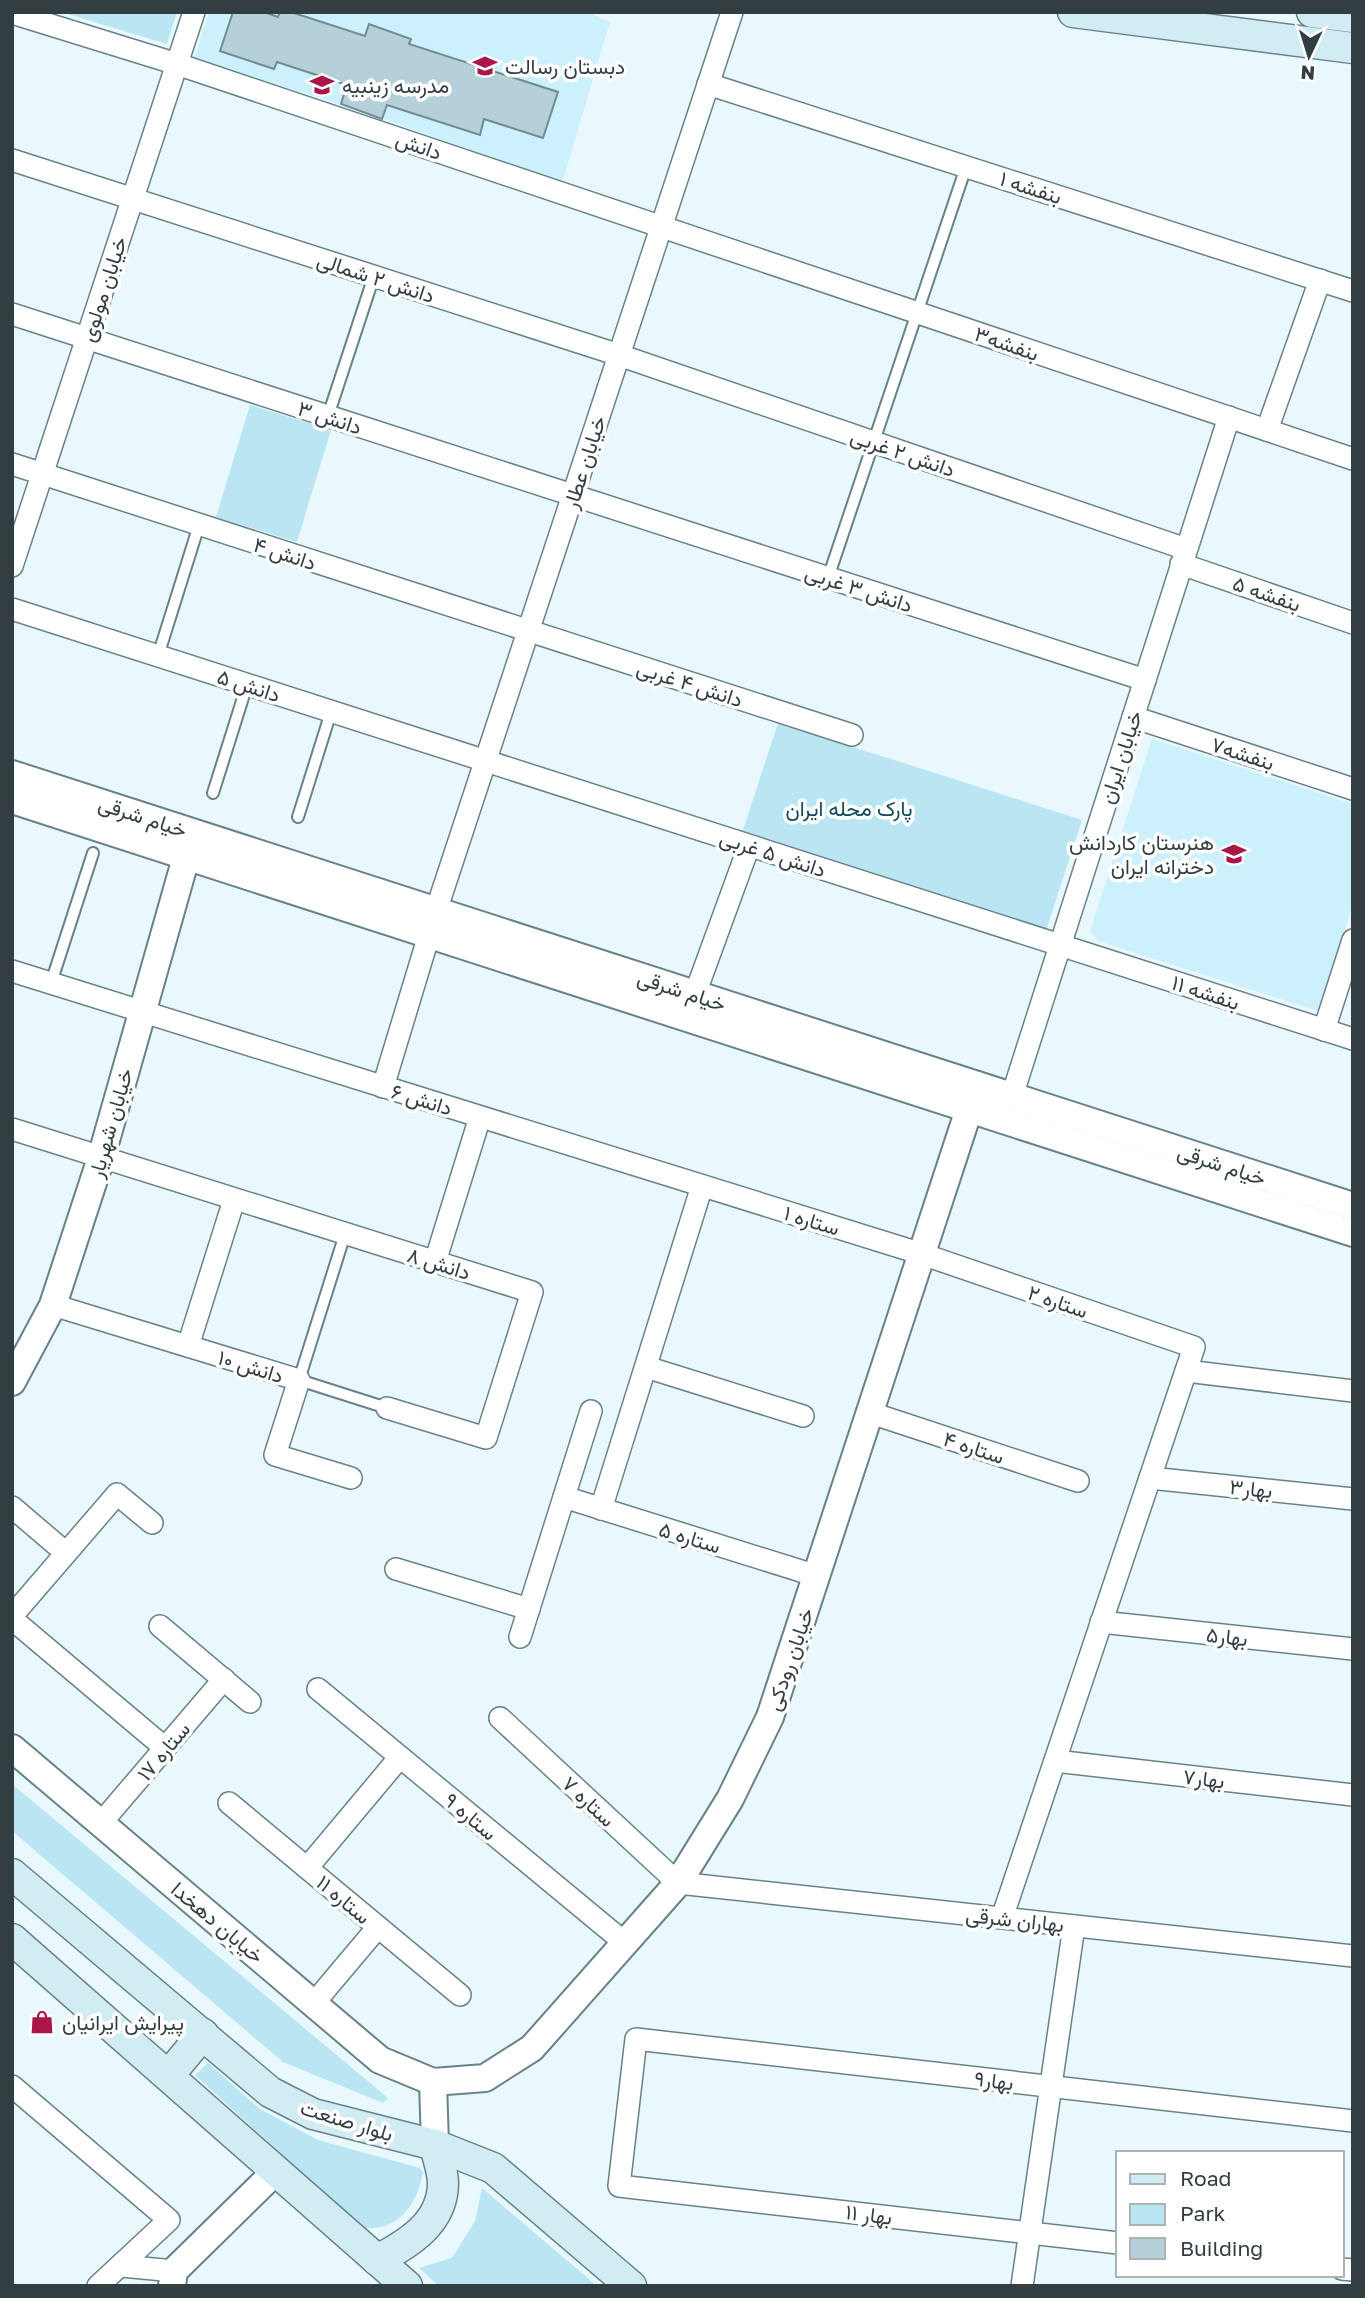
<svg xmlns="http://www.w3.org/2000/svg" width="1365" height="2298" viewBox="0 0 1365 2298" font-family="'Golos Text',Vazirmatn,sans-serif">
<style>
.built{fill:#ccf0fc}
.green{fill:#bae6f4}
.building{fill:#b5d0d8;stroke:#728b93;stroke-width:2}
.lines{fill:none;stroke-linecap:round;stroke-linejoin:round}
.service-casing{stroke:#698289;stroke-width:14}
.minor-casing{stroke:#698289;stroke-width:24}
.tertiary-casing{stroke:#698289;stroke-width:30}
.secondary-casing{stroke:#698289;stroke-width:33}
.service{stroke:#fff;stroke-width:10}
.minor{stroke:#fff;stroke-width:21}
.tertiary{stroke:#fff;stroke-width:26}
.secondary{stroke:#d2ecf3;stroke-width:30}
.labels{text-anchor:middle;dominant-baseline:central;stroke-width:7;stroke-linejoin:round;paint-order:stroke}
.poi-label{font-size:21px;fill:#333e42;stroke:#fff;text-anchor:start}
.street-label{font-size:21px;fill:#333e42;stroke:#fff}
.park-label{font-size:21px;fill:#0f4a59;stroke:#fff}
</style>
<rect width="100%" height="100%" fill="#e8f8fd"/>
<g class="built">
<path d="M209,12h377l24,10 -48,161 -203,-73 -165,-51z"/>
<path d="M1152,739l201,65v100l-35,107 -220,-70 -8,-10z"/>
</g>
<g class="green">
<path d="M61,12h116l-10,32z"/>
<path d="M250,405l81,25 -34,112 -81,-25z"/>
<path d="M778,723l304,97 -37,114 -304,-98z"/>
<path d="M12,1784l376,314 -5,5 -100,-41 -271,-231z"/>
<path d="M208,2063l52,46 58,31 102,28 3,5c-7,33 -24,58 -61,55l-167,-153z"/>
<path d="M482,2188l115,98h-158l-20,-18 33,-10 23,-37z"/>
</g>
<path class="building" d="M233,12h31l14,5 2,-5h11l74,24 4,-12 42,15 -2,5 149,48 -15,46 -59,-19 -4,16 -93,-30 -5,14 -41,-15 6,-19 -70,-23 -3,7 -54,-18z"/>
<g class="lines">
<g class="service-casing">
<g id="service">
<path d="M328,416l46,-140"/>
<path d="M828,578l138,-411"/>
<path d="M158,656l41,-131"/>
<path d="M213,793l34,-108"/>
<path d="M298,817l33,-105"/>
<path d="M51,983l42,-130"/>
<path d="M345,1234l-46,146 88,28"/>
</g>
</g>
<g class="minor-casing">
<g id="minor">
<path d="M12,13l165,51 1176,395"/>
<path d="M708,84l645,207"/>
<path d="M12,160l607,195 567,194"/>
<path d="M12,314l1133,366"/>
<path d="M1267,430l53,-150"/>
<path d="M12,464l840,271"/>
<path d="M1181,564l172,59"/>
<path d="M12,566l182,-554"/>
<path d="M12,609l1341,430"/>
<path d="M1133,717l220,72"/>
<path d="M436,911l296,-899"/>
<path d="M12,971l910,283 272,93 -192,571"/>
<path d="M695,994l54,-148"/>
<path d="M1324,1030l29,-90"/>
<path d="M383,1087l46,-152"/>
<path d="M1012,1096l217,-679"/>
<path d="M12,1129l520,163 -46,146 -99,-30"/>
<path d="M435,1262l45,-145"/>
<path d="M53,1305l246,75 -24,75 76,23"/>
<path d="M188,1346l46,-146"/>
<path d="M646,1367l157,49"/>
<path d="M1186,1371l167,20"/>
<path d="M871,1413l207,68"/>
<path d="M1150,1478l203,21"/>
<path d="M564,1497l253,79"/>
<path d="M12,1507l54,46"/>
<path d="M601,1509l101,-323"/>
<path d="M396,1569l133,40"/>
<path d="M12,1616l105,-122 35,29"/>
<path d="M12,1619l153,129"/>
<path d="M1101,1622l252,27"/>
<path d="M160,1626l90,76"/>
<path d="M520,1637l71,-226"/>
<path d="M318,1689l307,254"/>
<path d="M500,1718l178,165 675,73"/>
<path d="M1055,1761l298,34"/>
<path d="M229,1803l231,192"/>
<path d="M101,1823l123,-144"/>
<path d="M307,1868l93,-111"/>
<path d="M314,2003l64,-76"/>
<path d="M12,2086l157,134 -71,66"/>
<path d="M1118,2243l-499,-57 17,-147 717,82"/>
<path d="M122,2266l52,5"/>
<path d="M1342,2269l11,1"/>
<path d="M1022,2286l52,-360"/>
</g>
</g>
<g class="tertiary-casing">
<g id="tertiary">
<path d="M12,774l1341,432"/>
<path d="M12,800l1341,433"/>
<path d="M12,1382l41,-77 48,-147 90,-318"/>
<path d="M12,1748l368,312 53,22 52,-4 47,-30 146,-165 52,-84 40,-82 207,-632"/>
<path d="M433,2082l2,63"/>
<path d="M172,2286l2,-15 103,-101"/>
</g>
</g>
<g class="secondary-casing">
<g id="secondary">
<path d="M1073,12l280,36"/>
<path d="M1312,12l41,5"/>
<path d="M12,1874l258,218 43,22 122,31 58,23 138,118"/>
<path d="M12,1939l395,347"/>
<path d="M169,2075l34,-41"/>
<path d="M377,2260c31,-16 66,-37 66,-77 0,-12 -6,-27 -8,-38"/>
</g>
</g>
<use href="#service" class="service"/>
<use href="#minor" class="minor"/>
<use href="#tertiary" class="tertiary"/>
<use href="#secondary" class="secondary"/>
</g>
<defs>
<g id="school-bare" transform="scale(1.89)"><path d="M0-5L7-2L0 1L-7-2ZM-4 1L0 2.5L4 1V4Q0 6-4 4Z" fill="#aa1648" stroke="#fff" stroke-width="2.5" paint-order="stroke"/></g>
<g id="shop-bare" transform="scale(1.89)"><path d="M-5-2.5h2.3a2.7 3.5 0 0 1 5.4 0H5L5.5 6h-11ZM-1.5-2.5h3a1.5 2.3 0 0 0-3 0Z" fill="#aa1648" stroke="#fff" stroke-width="2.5" paint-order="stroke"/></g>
</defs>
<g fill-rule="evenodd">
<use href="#school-bare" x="485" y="66"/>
<use href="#school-bare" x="322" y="85"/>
<use href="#school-bare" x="1234" y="854"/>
<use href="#shop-bare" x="42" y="2022"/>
</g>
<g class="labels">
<g class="poi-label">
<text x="505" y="66">دبستان رسالت</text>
<text x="342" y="85">مدرسه زینبیه</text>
<text x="1214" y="842" text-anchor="end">هنرستان کاردانش<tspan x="1214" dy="24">دخترانه ایران</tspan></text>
<text x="62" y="2022">پیرایش ایرانیان</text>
</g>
<g class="street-label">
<text transform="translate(419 145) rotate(19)">دانش</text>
<text transform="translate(1031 187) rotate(18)">بنفشه ۱</text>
<text transform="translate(376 277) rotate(18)">دانش ۲ شمالی</text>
<text transform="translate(103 289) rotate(-72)">خیابان مولوی</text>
<text transform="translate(1007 343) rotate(19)">بنفشه۳</text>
<text transform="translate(330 417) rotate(18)">دانش ۳</text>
<text transform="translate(903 452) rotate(19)">دانش ۲ غربی</text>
<text transform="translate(584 462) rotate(-72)">خیابان عطار</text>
<text transform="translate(285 553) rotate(18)">دانش ۴</text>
<text transform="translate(859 588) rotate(18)">دانش ۳ غربی</text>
<text transform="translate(1267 593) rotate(19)">بنفشه ۵</text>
<text transform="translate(690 683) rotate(18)">دانش ۴ غربی</text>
<text transform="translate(249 685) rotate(18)">دانش ۵</text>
<text transform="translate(1243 753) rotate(18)">بنفشه۷</text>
<text transform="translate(1120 757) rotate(-72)">خیابان ایران</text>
<text transform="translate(143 816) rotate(18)">خیام شرقی</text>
<text transform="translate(773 853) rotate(18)">دانش ۵ غربی</text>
<text transform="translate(682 990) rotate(18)">خیام شرقی</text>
<text transform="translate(1206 992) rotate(18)">بنفشه ۱۱</text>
<text transform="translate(422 1099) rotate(17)">دانش ۶</text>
<text transform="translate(110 1123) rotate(-74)">خیابان شهریار</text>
<text transform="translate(1222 1164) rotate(18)">خیام شرقی</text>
<text transform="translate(812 1220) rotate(17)">ستاره ۱</text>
<text transform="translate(439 1263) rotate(17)">دانش ۸</text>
<text transform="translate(1058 1301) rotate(19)">ستاره ۲</text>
<text transform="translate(251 1366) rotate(17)">دانش ۱۰</text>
<text transform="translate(974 1447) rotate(18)">ستاره ۴</text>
<text transform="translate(1251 1488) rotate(6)">بهار۳</text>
<text transform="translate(690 1537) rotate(17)">ستاره ۵</text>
<text transform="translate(1227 1636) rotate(6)">بهار۵</text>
<text transform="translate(789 1659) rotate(-71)">خیابان رودکی</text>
<text transform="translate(163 1751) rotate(-50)">ستاره ۱۷</text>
<text transform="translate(1204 1778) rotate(7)">بهار۷</text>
<text transform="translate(589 1801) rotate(43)">ستاره ۷</text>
<text transform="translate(471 1816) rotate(40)">ستاره ۹</text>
<text transform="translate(344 1899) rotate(40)">ستاره ۱۱</text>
<text transform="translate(1015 1919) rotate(6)">بهاران شرقی</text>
<text transform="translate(218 1922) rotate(40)">خیابان دهخدا</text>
<text transform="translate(994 2080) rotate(7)">بهار۹</text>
<text transform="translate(347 2120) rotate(17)">بلوار صنعت</text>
<text transform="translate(869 2214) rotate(7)">بهار ۱۱</text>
</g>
<g class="park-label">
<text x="849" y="808">پارک محله ایران</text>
</g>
</g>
<rect width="1365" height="2298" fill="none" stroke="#333e42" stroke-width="28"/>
<rect x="1116" y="2151" width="228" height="126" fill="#ffffff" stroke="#adb2b3" stroke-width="2"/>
<rect x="1130" y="2174" width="35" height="10" fill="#d2ecf3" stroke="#adb2b3" stroke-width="2"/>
<text x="1180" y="2186" font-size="21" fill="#333e42">Road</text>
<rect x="1130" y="2204" width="35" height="21" fill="#bae6f4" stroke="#adb2b3" stroke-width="2"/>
<text x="1180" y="2221" font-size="21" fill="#333e42">Park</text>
<rect x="1130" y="2238" width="35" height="21" fill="#b5d0d8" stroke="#adb2b3" stroke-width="2"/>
<text x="1180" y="2256" font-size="21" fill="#333e42">Building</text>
<g transform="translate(1309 56) rotate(184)" stroke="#ffffff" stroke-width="5" paint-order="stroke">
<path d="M0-5L12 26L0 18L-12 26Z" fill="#333e42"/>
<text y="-10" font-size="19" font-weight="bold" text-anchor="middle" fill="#333e42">N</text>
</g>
</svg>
